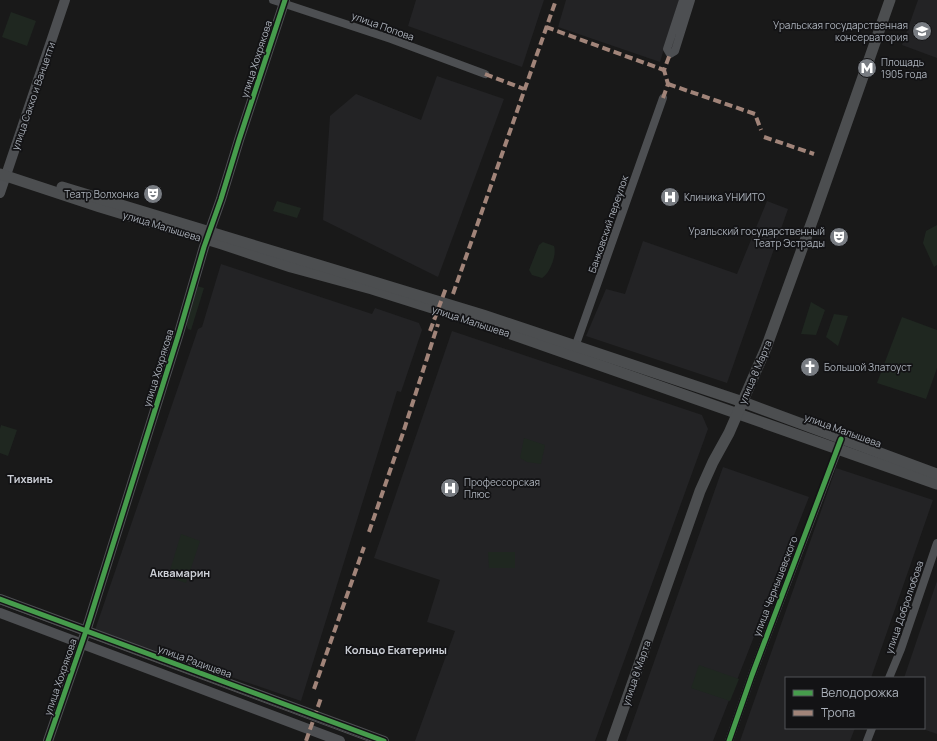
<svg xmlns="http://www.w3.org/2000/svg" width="937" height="741" viewBox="0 0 937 741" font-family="Manrope,sans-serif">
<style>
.built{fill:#232325}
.green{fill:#1f2720}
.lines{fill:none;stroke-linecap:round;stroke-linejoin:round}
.minor{stroke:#4d4f52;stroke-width:8}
.tertiary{stroke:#4d4f52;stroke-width:10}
.secondary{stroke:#4c4e50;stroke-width:11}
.tram{stroke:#4e4f51;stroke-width:1}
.quiet{stroke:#a18479;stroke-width:4;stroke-dasharray:8 4;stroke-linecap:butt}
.cycleway-casing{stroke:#131315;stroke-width:8}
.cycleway{stroke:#469c4c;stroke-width:5}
.labels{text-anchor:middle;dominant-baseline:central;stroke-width:3.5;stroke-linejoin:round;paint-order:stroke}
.poi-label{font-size:10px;fill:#abb1ba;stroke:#131315;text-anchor:start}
.street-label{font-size:10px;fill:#abb1ba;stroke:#131315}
.neighbourhood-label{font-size:11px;font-weight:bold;fill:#cccfd6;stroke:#131315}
</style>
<rect width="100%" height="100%" fill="#191919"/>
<g class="built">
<path d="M416,0h128l-22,67 -114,-41z"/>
<path d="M566,0h113l-19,62 -102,-35z"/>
<path d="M918,0h19v58l-35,-13z"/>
<path d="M437,76l67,23 -66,178 -115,-57 7,-104 26,-22 65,26z"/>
<path d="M767,201l21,8 -61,174 -141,-47 20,-47 19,5 18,-53 94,33z"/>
<path d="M221,264l151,50 3,-6 44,15 3,7 -21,62 -4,-1 -96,310 -206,-71 103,-301 4,-2z"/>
<path d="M452,331l250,84 6,14 -113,312h-180l40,-110 -28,-9 13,-42 -66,-22z"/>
<path d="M723,467l86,30 -96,244h-87z"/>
<path d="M836,468l97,32 -62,178h-85v50h69l-5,13h-110z"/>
<path d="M937,581v153l-17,-6h4v-50h-20z"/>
</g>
<g class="green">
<path d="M11,12l25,9 -9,25 -25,-9z"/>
<path d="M277,201l24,7 -4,10 -24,-7z"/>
<path d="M937,225v40l-3,2 -11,-24 3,-12z"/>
<path d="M543,242l11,4c3,9 -4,27 -12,32l-10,-3 -3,-5 10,-25z"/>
<path d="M197,286l7,2 -13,42 -3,-1 -2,-5z"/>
<path d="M811,302l14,8 -9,25 -15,-1z"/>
<path d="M834,314l14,2 -10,30 -12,-9z"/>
<path d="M902,317l35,13v38l-11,31 -49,-16z"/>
<path d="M1,425l16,5 -9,26 -8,-3v-24z"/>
<path d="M524,438l21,7 -4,19 -14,-2 -7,-4z"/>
<path d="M181,534l19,7 -14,42 -18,-6z"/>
<path d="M488,552h27v16h-26z"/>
<path d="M699,665l40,14 -9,22 -39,-13z"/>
</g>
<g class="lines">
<g class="minor">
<path d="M273,0l118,39 94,35"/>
<path d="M683,0l-16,49 3,5 5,-3 16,-51"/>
<path d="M574,350l89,-252"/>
<path d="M889,678l12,-29 36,-106"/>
<path d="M729,741l23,-66 88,-231"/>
<path d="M867,741l5,-13"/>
</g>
<g class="tertiary">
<path d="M0,193l65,-193"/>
<path d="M0,599l384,142"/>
<path d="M0,613l340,128"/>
<path d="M48,741l38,-110 93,-298 25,-86 17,-48 18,-59 46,-140"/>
</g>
<g class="secondary">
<path d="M0,174l100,33 122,37 69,23 81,22 111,35 454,160"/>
<path d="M62,187l421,128 260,87 194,72"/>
<path d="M612,741l88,-250 13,-29 16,-29 37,-85 48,-132 76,-216"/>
</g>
<path class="tram" d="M0,604l368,137"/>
<g class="quiet">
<path d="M546,27l118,43"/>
<path d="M485,74l39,15"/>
<path d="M668,84l87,30 6,16"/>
<path d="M663,98l5,-14 -4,-14 6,-16"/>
<path d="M764,137l50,17"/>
<path d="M453,294l103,-294"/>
<path d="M430,331l16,-43"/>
<path d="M369,532l34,-99 35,-109"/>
<path d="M314,689l50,-142"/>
<path d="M306,741l15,-43"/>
</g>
<g class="cycleway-casing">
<g id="cycleway">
<path d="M0,599l384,142"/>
<path d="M48,741l38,-110 93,-298 25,-86 17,-48 18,-59 46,-140"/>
<path d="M729,741l23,-66 89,-236"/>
</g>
</g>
<use href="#cycleway" class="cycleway"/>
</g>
<defs>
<g id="university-disc" transform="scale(1)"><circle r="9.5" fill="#787c82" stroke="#131315"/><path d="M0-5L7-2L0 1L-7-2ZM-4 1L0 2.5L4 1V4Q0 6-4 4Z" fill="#fff"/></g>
<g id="metro-disc" transform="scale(1)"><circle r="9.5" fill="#787c82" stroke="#131315"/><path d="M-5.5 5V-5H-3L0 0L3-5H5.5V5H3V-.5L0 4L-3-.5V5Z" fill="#fff"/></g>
<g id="theatre-disc" transform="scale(1)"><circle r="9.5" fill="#787c82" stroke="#131315"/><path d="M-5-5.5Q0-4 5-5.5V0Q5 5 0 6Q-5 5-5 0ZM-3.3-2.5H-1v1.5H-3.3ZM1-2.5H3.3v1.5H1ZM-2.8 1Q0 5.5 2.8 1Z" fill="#fff"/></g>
<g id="hospital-disc" transform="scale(1)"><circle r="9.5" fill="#787c82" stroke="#131315"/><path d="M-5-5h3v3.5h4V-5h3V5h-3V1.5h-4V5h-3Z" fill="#fff"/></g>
<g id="church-disc" transform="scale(1)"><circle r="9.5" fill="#787c82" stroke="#131315"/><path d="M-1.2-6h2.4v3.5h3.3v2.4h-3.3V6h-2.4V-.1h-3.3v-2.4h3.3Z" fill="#fff"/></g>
</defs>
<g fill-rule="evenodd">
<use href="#university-disc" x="922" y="31"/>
<use href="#metro-disc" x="867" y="68"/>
<use href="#theatre-disc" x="153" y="194"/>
<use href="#hospital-disc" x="670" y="197"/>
<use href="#theatre-disc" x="839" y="237"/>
<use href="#church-disc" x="810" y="367"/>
<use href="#hospital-disc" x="450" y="488"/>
</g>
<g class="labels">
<g class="poi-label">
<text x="908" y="25" text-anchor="end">Уральская государственная<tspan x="908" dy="12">консерватория</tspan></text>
<text x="881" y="62">Площадь<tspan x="881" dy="12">1905 года</tspan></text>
<text x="139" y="194" text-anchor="end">Театр Волхонка</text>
<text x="684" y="197">Клиника УНИИТО</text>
<text x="825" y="231" text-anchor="end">Уральский государственный<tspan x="825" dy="12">Театр Эстрады</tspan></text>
<text x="824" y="367">Большой Златоуст</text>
<text x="464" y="482">Профессорская<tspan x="464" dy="12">Плюс</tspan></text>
</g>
<g class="street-label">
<text transform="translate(383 26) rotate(20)">улица Попова</text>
<text transform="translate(256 59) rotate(-72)">улица Хохрякова</text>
<text transform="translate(33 96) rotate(-71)">улица Сакко и Ванцетти</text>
<text transform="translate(608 224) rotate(-71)">Банковский переулок</text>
<text transform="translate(162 226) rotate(17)">улица Малышева</text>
<text transform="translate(471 321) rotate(18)">улица Малышева</text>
<text transform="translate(158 368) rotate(-73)">улица Хохрякова</text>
<text transform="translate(755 372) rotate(-67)">улица 8 Марта</text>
<text transform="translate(843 430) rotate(20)">улица Малышева</text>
<text transform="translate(775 586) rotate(-69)">улица Чернышевского</text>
<text transform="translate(904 607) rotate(-71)">улица Добролюбова</text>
<text transform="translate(195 661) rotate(20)">улица Радищева</text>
<text transform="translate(636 673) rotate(-71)">улица 8 Марта</text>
<text transform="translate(60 677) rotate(-71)">улица Хохрякова</text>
</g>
<g class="neighbourhood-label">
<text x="30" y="478">Тихвинъ</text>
<text x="180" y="572">Аквамарин</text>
<text x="396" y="649">Кольцо Екатерины</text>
</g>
</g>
<rect x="785" y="677" width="140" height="52" fill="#131315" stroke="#505257"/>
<rect x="793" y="690" width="20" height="6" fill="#469c4c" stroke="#505257"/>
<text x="821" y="697" font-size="12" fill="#abb1ba">Велодорожка</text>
<rect x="793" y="710" width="20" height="6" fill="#a18479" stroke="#505257"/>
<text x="821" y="717" font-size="12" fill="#abb1ba">Тропа</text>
</svg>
